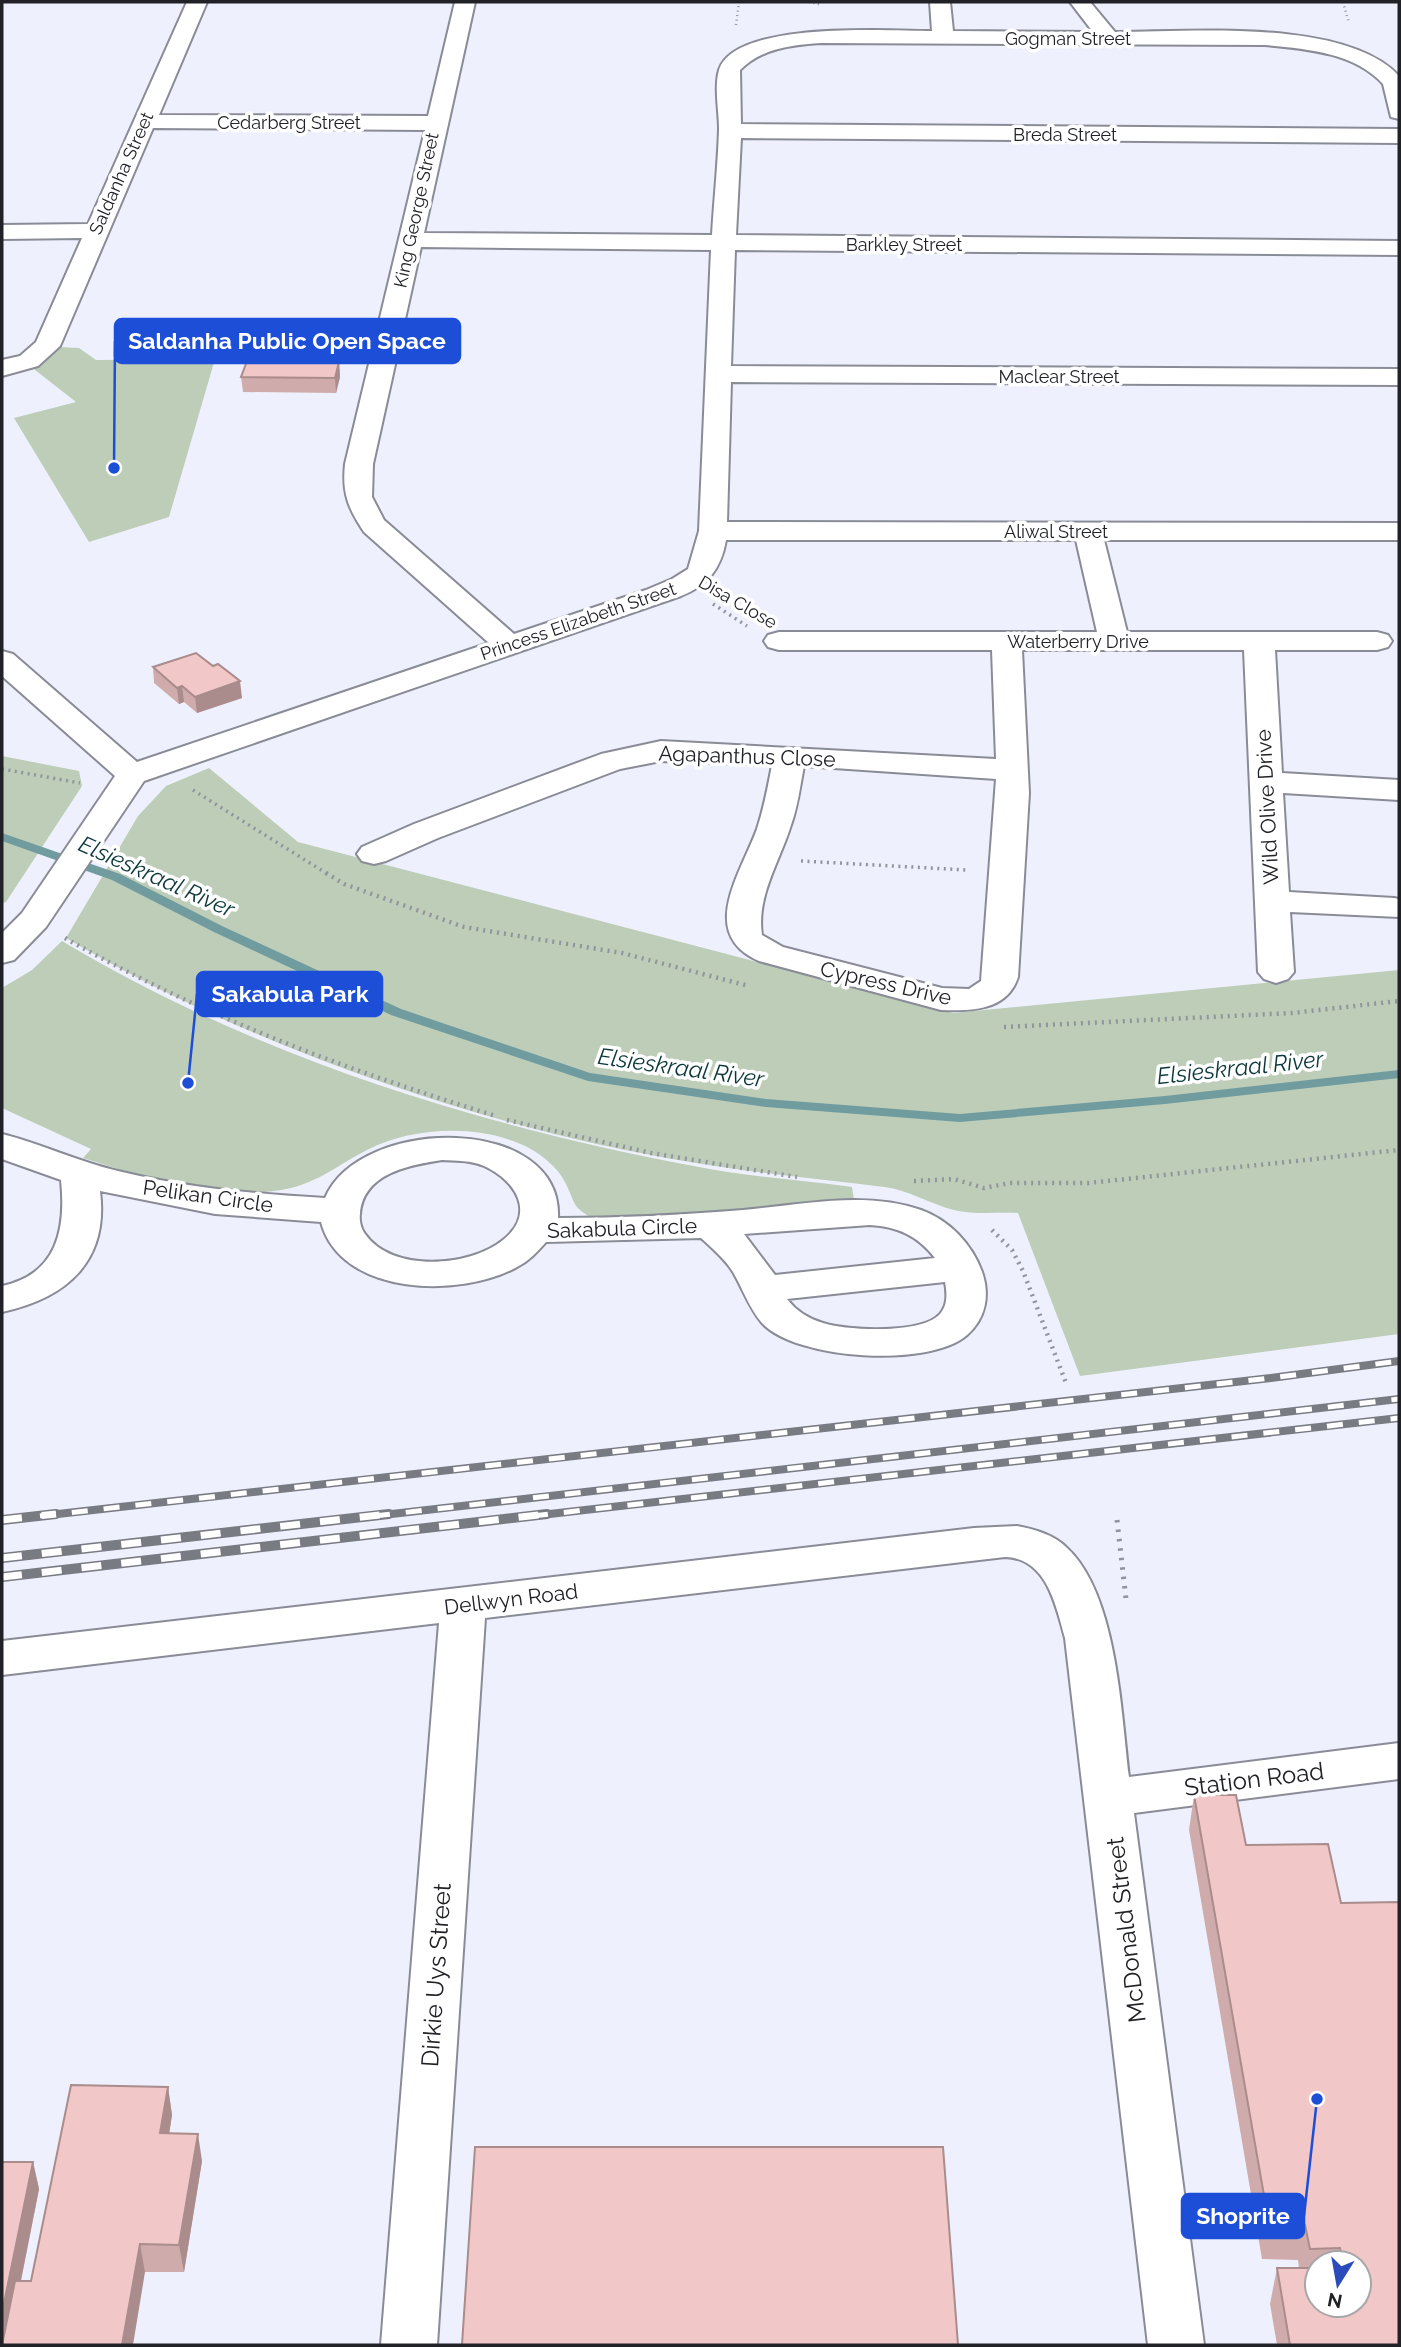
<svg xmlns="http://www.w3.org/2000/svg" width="1401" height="2347" viewBox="0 0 1401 2347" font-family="Raleway,sans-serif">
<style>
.green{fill:#bdcdb8}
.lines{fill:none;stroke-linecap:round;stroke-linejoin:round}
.stream{fill:#719c9f;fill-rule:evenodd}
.minor-casing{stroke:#898c97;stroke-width:4}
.path-far3{stroke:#92949d;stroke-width:2.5;stroke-dasharray:1 3.5;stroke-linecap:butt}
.path-far2{stroke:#92949d;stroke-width:3.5;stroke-dasharray:2 4.5;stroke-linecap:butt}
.path-far1{stroke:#92949d;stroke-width:4.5;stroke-dasharray:2 5;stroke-linecap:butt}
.path{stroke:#92949d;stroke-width:5;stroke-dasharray:2.5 7;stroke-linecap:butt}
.minor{fill:#fff;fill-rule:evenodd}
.rail-far1-casing{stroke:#797b83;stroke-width:8}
.rail-casing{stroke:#797b83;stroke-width:10}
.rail-far1{stroke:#fff;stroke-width:5;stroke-dasharray:16;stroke-linecap:butt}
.rail{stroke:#fff;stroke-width:7;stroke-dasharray:20;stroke-linecap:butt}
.wall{fill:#cfacab;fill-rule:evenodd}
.shaded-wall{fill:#a98c8b}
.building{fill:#f1c8c7;stroke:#a98c8b;stroke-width:2}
.labels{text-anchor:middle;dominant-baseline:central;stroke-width:7;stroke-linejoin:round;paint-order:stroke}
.far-street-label{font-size:18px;fill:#212227;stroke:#fff}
.street-label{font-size:21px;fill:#212227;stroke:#fff}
.water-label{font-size:23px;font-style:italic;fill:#0c373a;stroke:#fff}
.near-street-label{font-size:24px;fill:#212227;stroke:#fff}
.leader{fill:none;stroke:#1d4ed8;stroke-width:2.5}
.callout-dot{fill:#1d4ed8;stroke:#fff;stroke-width:2.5}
.callout{fill:#1d4ed8;stroke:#1d4ed8;stroke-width:2.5}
.callout-label{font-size:23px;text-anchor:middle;font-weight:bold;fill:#fff}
</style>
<rect width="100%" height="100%" fill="#eef1fd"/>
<g class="green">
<path d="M60,347l19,1 17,12 119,-1 -46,158 -80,25 -75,-124 62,-16 -46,-36z"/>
<path d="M2,756l77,15 3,15 -76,116 -4,1z"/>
<path d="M209,768l89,74 655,171 446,-43v364l-319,42 -62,-163c-20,-1 -44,2 -64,-3 -24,-6 -45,-20 -70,-23 -65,-8 -130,-14 -194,-25 -207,-34 -444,-117 -624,-224l72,-122 28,-30z"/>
<path d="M62,941c194,116 416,185 637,226 50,10 102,13 153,20l3,20 -261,12c-22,-12 -18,-14 -28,-35 -8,-17 -26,-31 -43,-39 -47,-21 -110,-18 -156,5 -28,14 -49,33 -81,39 -66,13 -140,-11 -203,-31l8,-9 -89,-41v-120l30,-18z"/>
</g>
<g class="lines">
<path class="stream" d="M2,833l118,41 102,52 179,83 189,64 176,26 194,15 205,-18 234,-26v8l-234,26 -205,18 -194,-15 -178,-26 -197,-66 -177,-83 -102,-52 -110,-39z"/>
<g class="minor-casing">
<g id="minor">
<path d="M187,2h20l-48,113 269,1 27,-114h20l-51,231 288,2c2,-35 6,-71 7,-106 0,-18 -5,-42 0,-59 16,-50 171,-39 213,-39l-2,-29h20l3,29 140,1 -23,-30h20l25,30c75,0 230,-14 284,44v43l-8,-2 -8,-33c-29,-32 -78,-35 -118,-39l-444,-2c-29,2 -59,5 -81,27l1,54 658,5v14l-658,-5 -5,97 663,6v14l-664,-5 -4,116 668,3v16l-668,-3 -4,140 672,1v17h-295l23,92h250l11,3 4,6 -4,6 -11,3h-102l7,123 117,7v20l-116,-7 6,99 105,6 5,1v18l-109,-5 4,60 -6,7 -12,4 -12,-4 -6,-7 -14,-322h-222l7,143 -11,184c-11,34 -47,34 -77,33l-182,-49c-62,-27 -18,-88 -2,-132 7,-21 11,-43 15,-64l-111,-4 -41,8 -182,69 -52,23 -12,3 -12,-3 -5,-7 5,-7 52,-23 187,-70 60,-13 335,18 -4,-109h-213l-11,-3 -4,-6 4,-6 11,-3h318l-21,-92h-350c-5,29 -18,45 -45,56l-537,185 -98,146 -32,33 -12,3v-30l20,-20 93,-137 -113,-100v-25l11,3 124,108 352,-119 -125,-111c-16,-24 -22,-39 -19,-68l80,-334 -272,-2 -93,218 -22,20 -36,10v-16l18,-4 16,-14 46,-104 -80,1v-14l86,-1zM421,247l290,3 -12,281 -11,38 -16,10 -26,11 -132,44 -130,-114 -12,-23 1,-33zM804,766l192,13 -15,202 -12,8 -27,-1 -159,-41 -21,-12c-6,-39 18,-74 29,-110 7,-19 9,-39 13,-59z"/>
<path d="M2,1134c40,10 77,28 116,37 69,17 137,23 207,27 35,-83 238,-84 233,20 62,0 124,-3 185,-8 58,-5 122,-20 178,0 28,10 51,34 61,62 8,23 4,46 -15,63 -37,33 -171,25 -205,-12 -13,-15 -19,-34 -29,-51 -8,-13 -21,-24 -32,-34l-155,4c-9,10 -17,19 -29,25 -55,31 -176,30 -196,-45l-106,-8 -115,-23c9,70 -33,107 -98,121v-26c56,-12 64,-58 59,-106l-59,-21zM442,1160c14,1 29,0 42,6 33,15 52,48 19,74 -33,27 -111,33 -138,-6 -4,-5 -6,-14 -5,-20 3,-41 50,-49 82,-54zM870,1225c28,2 47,10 65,33l-160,17 -31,-41zM945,1282c2,11 3,23 -5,32 -18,20 -92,17 -117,9 -14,-4 -27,-12 -36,-24z"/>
<path d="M1017,1526c17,3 37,9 49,21 51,46 55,165 63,230l270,-34v36l-265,34 70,532h-56l-83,-707c-9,-32 -18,-80 -60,-81l-520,61 -48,727h-56l58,-722 -437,52v-34l972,-113z"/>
</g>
</g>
<g class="path-far3">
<path d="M809,2l13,3"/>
<path d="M1343,2l6,21"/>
<path d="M736,25l3,-23"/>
</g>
<g class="path-far2">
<path d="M713,604l34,22"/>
<path d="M2,769l78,14"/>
<path d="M193,790l136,85"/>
<path d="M801,861l166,9"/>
</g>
<g class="path-far1">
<path d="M326,873l18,11 120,43 158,26 127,33"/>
<path d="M65,938c137,78 281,132 431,178"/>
<path d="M1004,1027l288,-14 107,-12"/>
<path d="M507,1120l144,33 146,24"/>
<path d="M914,1181l40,-2 30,9 26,-5h78l311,-33"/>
<path d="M992,1230l20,20 11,21 43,112"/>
</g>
<path class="path" d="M1117,1520l9,79"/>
<use href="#minor" class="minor"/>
<g class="rail-far1-casing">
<g id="rail-far1">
<path d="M40,1516l1231,-138 128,-17"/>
<path d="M374,1516l1025,-117"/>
<path d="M532,1516l867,-98"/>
</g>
</g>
<g class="rail-casing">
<g id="rail">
<path d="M2,1520l54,-6"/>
<path d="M2,1558l387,-44"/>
<path d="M2,1577l545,-63"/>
</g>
</g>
<use href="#rail-far1" class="rail-far1"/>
<use href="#rail" class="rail"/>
</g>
<g class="wall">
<path d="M339,362l1,15 -4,16 -93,-1 -2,-15z"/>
<path d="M153,667l89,31 -45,15 -13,-11 -5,2 -25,-21z"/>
<path d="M1194,1795l205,550h-122l-7,-41 7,-36h22l-1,-8 -36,-1 -73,-429zM1317,2263h42l-42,42z"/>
<path d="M168,2087l4,28 -3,18 33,28 -18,111h-39l-143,73 31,-183 6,27 -18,92h10z"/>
</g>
<g class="shaded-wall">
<path d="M339,362l1,15 -4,16 -1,-15z"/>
<path d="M240,681l2,17 -45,15 -2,-16z"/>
<path d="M182,686l2,16 -5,2 -2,-16z"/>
<path d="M168,2087l4,28 -7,46 -5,-28z"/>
<path d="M198,2134l4,27 -18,111 -5,-27z"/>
<path d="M33,2162l6,27 -31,156h-6v-32z"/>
<path d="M140,2244l5,28 -12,73h-11z"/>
</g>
<g class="building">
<path d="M247,361l92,1 -4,16 -94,-1z"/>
<path d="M196,653l17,13 5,-2 22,17 -45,16 -13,-11 -5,2 -24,-21z"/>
<path d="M1194,1795h42l10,50 82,-1 13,59 58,-1v443h-109l-13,-77h40v37h42v-42h-16l-3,-15 -30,1 -5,-24 -36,-1z"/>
<path d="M71,2085l97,2 -8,46 38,1 -19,111 -39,-1 -18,101h-120l13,-64h16z"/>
<path d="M475,2147h468l15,198h-496z"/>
<path d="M2,2162h31l-31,151z"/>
</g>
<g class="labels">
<g class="far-street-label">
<text x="1068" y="38">Gogman Street</text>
<text x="289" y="122">Cedarberg Street</text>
<text x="1065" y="134">Breda Street</text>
<text transform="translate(121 173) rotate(-66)">Saldanha Street</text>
<text transform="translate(416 210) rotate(-78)">King George Street</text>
<text x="904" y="244">Barkley Street</text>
<text x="1059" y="376">Maclear Street</text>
<text x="1056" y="531">Aliwal Street</text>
<text transform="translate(738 602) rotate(30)">Disa Close</text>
<text transform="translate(578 621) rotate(-19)">Princess Elizabeth Street</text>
<text x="1078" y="641">Waterberry Drive</text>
</g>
<g class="street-label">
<text transform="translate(747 756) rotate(2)">Agapanthus Close</text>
<text transform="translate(1267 807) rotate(-93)">Wild Olive Drive</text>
<text transform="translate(886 983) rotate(13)">Cypress Drive</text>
<text transform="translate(208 1196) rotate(8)">Pelikan Circle</text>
<text transform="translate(622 1228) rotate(-2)">Sakabula Circle</text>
<text transform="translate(511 1599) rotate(-7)">Dellwyn Road</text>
</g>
<g class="water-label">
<text transform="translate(157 876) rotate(24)">Elsieskraal River</text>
<text transform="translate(681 1067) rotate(8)">Elsieskraal River</text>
<text transform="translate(1240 1067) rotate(-6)">Elsieskraal River</text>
</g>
<g class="near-street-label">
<text transform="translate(1254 1779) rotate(-7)">Station Road</text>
<text transform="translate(1126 1930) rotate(-97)">McDonald Street</text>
<text transform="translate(436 1975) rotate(-86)">Dirkie Uys Street</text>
</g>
</g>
<path class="leader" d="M114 468L115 341M188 1083L197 994M1317 2099L1304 2216"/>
<g class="callout-dot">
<circle cx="114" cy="468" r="7"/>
<circle cx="188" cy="1083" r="7"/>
<circle cx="1317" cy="2099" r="7"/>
</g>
<g class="callout">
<rect x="115" y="319" width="345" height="44" rx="7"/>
<rect x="197" y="972" width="185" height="44" rx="7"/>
<rect x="1182" y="2194" width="122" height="44" rx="7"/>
</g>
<g class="callout-label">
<text x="287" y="349">Saldanha Public Open Space</text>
<text x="290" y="1002">Sakabula Park</text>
<text x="1243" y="2224">Shoprite</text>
</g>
<rect width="1401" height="2347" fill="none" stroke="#212227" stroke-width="7"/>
<g transform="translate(1338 2284) rotate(191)"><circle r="33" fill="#ffffff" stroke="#a6a7a9" stroke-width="2"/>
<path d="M0-5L12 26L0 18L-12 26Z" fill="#2c4bbb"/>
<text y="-10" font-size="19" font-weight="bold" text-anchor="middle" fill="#212227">N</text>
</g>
</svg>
